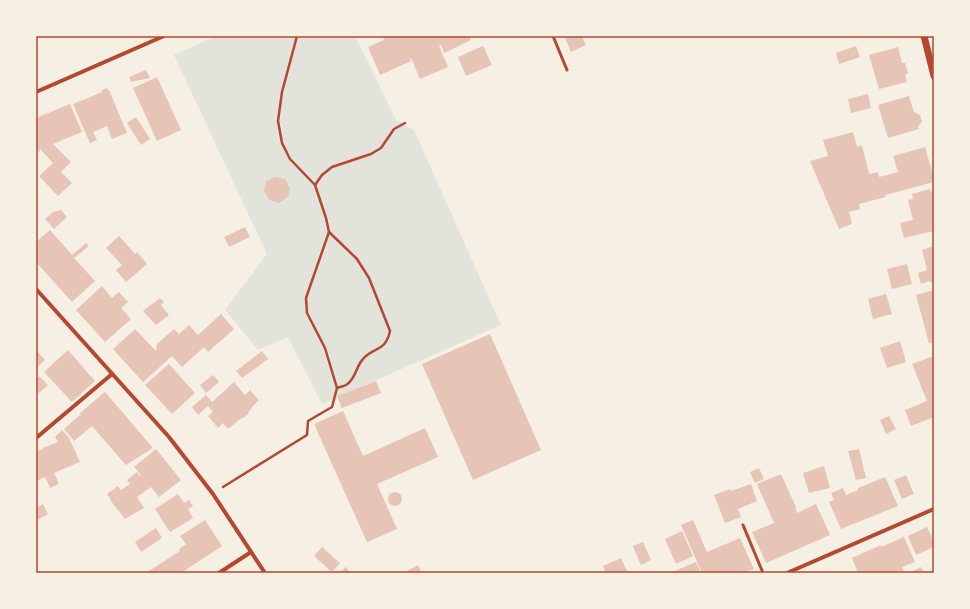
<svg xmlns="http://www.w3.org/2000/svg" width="970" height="609" viewBox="0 0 970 609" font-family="Inter,sans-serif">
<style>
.green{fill:#e2e4dc}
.building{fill:#e6c5b7}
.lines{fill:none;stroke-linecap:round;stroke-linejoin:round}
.path{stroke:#b5482f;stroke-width:2.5}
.service{stroke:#b5482f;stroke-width:3}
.minor{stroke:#b5482f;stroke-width:4}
.tertiary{stroke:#b5482f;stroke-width:7}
.neatline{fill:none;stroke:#b5482f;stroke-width:1.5}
</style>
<rect width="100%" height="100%" fill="#f6efe4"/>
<path class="green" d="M216,36h139l41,84 18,10 87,195 -179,79 -34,-67 -30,13 -33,-40 42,-56 -93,-199z"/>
<g class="building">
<path d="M382,36h87l2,4 -27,13 -3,-8 -2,1 9,21 -28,12 -9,-21 -1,1 1,2 -31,14 -12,-28 16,-7z"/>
<path d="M564,36h18l4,9 -15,7z"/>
<path d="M483,46l9,19 -26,11 -8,-19z"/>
<path d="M856,46l4,11 -21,7 -3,-11z"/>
<path d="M898,47l4,16h3l3,10 -3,2 2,7 -28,7 -10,-34z"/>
<path d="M146,70l4,8 -19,4 -2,-5z"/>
<path d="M157,77l24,53 -24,11 -24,-53z"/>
<path d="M107,88l1,2h1l18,43 -15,6 -5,-13 -14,6 4,8 -7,3 -17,-39 29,-12v-2z"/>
<path d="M868,94l3,14 -20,5 -3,-14z"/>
<path d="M909,96l5,16 6,3 2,7 -4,4 1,3 -31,9 -10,-33z"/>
<path d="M70,104l12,28 -29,12 18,18 -10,10 11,11 -14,13 -19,-20 14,-13 -13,-14v2l-4,2v-35z"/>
<path d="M136,117l14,22 -9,6 -14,-22z"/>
<path d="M853,132l4,15 5,-2 7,29 9,-2 1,5 19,-5 -5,-16 32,-9 9,32v3l-49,13 1,2 -27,7 1,5 -11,3 3,12 -13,5 -29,-68 18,-5 -5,-16z"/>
<path d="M275,177l10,2 5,9 -2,9 -9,6 -10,-3 -5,-9 2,-10z"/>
<path d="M930,189l1,3 2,-1 1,2v38l-30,7 -4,-15 13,-3 -5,-20 5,-1 -1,-5z"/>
<path d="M61,210l6,7 -13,12 -9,-10 8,-7z"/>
<path d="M245,227l5,10 -21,10 -5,-10z"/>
<path d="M50,230l22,25 14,-12 3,3 -15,12 21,23 -23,21 -36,-40v-20z"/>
<path d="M119,236l16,18 2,-2 10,12 -21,18 -10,-12 6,-5 -16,-17z"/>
<path d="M934,246v36l-4,1v-2l-9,3 -3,-11 9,-3 -5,-20z"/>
<path d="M907,264l5,20 -20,5 -5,-20z"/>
<path d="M102,286l10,12 7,-6 9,10 -7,6 10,11 -26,23 -29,-32z"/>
<path d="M934,290v52l-5,1 -13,-48z"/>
<path d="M886,294l6,20 -19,5 -5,-20z"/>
<path d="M160,298l4,4 -3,3 8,10 -13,10 -13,-14z"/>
<path d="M221,314l13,15 -26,23 -4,-5 -22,20 -10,-11 -29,26 -30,-33 22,-20 21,22 1,-7 17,-15 5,5 10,-9 9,10z"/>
<path d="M490,334l51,116 -68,30 -51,-116z"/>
<path d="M900,341l6,21 -19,6 -7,-20z"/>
<path d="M36,350l9,10 -9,8z"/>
<path d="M68,350l27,31 -23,21 -28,-30z"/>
<path d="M262,351l6,8 -26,19 -6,-7z"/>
<path d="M934,356v61l-23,9 -6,-16 22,-9 -15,-37z"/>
<path d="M169,364l26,29 -23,21 -27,-29z"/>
<path d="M213,375l6,7 -13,11 -6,-8z"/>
<path d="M39,376l9,9 -9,8 -3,-3v-10z"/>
<path d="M376,381l5,12 -39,15 -5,-12z"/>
<path d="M234,382l11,13 5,-5 9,10 -7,7v1l-3,3 -1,3 -5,4 -3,1 -12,10 -5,-6 -5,5 -10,-12 5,-4 -5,-6 -10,9 -6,-8 14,-12 6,7z"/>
<path d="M105,392l48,56 -27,17 -34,-39 -18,15 -10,-12 17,-15 -1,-1z"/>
<path d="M343,411l20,45 62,-28 13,29 -61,27 20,45 -30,13 -53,-118z"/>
<path d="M889,416l7,13 -10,5 -6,-14z"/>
<path d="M62,430l7,8 11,24 -26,11 5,11 -9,4 -5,-11 -9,4v-29l7,-3v-1l15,-6 -3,-5z"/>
<path d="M156,449l25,31 -22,17 -8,-10 -14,10 7,11 -19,11 -15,-19h1l-4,-6 11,-8 3,4 9,-6 -3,-4 10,-8 3,4 1,-1 -7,-8z"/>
<path d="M859,449l7,29 -10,2 -8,-29z"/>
<path d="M824,466l6,22 -21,5 -6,-20z"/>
<path d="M759,468l5,11 -9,4 -5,-11z"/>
<path d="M781,474l15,33h-1l2,6 19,-9 14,31 -64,28 -14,-31 22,-9 -17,-39z"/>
<path d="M906,475l8,19 -12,5 -8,-19z"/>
<path d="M885,477l13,29 -57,23 -12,-27 5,-2 -3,-7 12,-5 3,7 12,-5v-2z"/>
<path d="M751,484l6,17 -19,8 3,8 -16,6 -11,-28 16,-6 1,2z"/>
<circle cx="395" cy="499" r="7"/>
<path d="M178,494l6,9 5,-3 4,6 -5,3 5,9 -23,14 -15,-23z"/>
<path d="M43,504l5,10 -12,7v-13z"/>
<path d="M205,520l17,26 -41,27h-35l34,-22 -1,-2 7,-5 -6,-8z"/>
<path d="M693,520l14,32 33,-14 14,31 -10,4h-42l-21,-48z"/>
<path d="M927,527l7,15v5l-18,8 -8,-19z"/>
<path d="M156,528l6,10 -21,14 -6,-10z"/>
<path d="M682,531l11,25 -17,8 -11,-25z"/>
<path d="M904,537l11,25 -13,5 3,6h-47l-6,-15 29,-13v2z"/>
<path d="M643,542l8,18 -10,5 -8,-19z"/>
<path d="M322,547l18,16 -8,9 -18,-16z"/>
<path d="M621,558l7,15h-22l-3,-7z"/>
<path d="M696,562l5,11h-31z"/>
<path d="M418,565l4,8h-13l-2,-2z"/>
<path d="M346,567l4,6h-12z"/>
<path d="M921,567l3,6h-15z"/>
</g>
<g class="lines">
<g class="path">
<path d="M315,185l7,-10 10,-8 39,-13 10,-6 13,-19 11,-6"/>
<path d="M329,232l28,27 12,19 21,53c-5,22 -16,15 -27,28 -7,7 -7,20 -17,26 -2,1 -6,2 -9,3"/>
<path d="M223,487l84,-52 1,-14 24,-14 5,-19 -12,-40 -18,-35 -1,-15 23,-66 -3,-14 -11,-33 -25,-26 -8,-16 -4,-22 4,-29 15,-56"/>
</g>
<g class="service">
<path d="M553,36l14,34"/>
<path d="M743,525l20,48"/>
</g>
<g class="minor">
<path d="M36,92l128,-56"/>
<path d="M36,289l133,148 44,57 52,79"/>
<path d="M36,438l76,-64"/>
<path d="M219,573l32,-21"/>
<path d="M787,573l147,-64"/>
</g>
<path class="tertiary" d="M924,36l10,40"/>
</g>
<rect width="970" height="609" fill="none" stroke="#f6efe4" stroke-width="74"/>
<rect x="37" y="37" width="896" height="535" class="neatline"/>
</svg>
